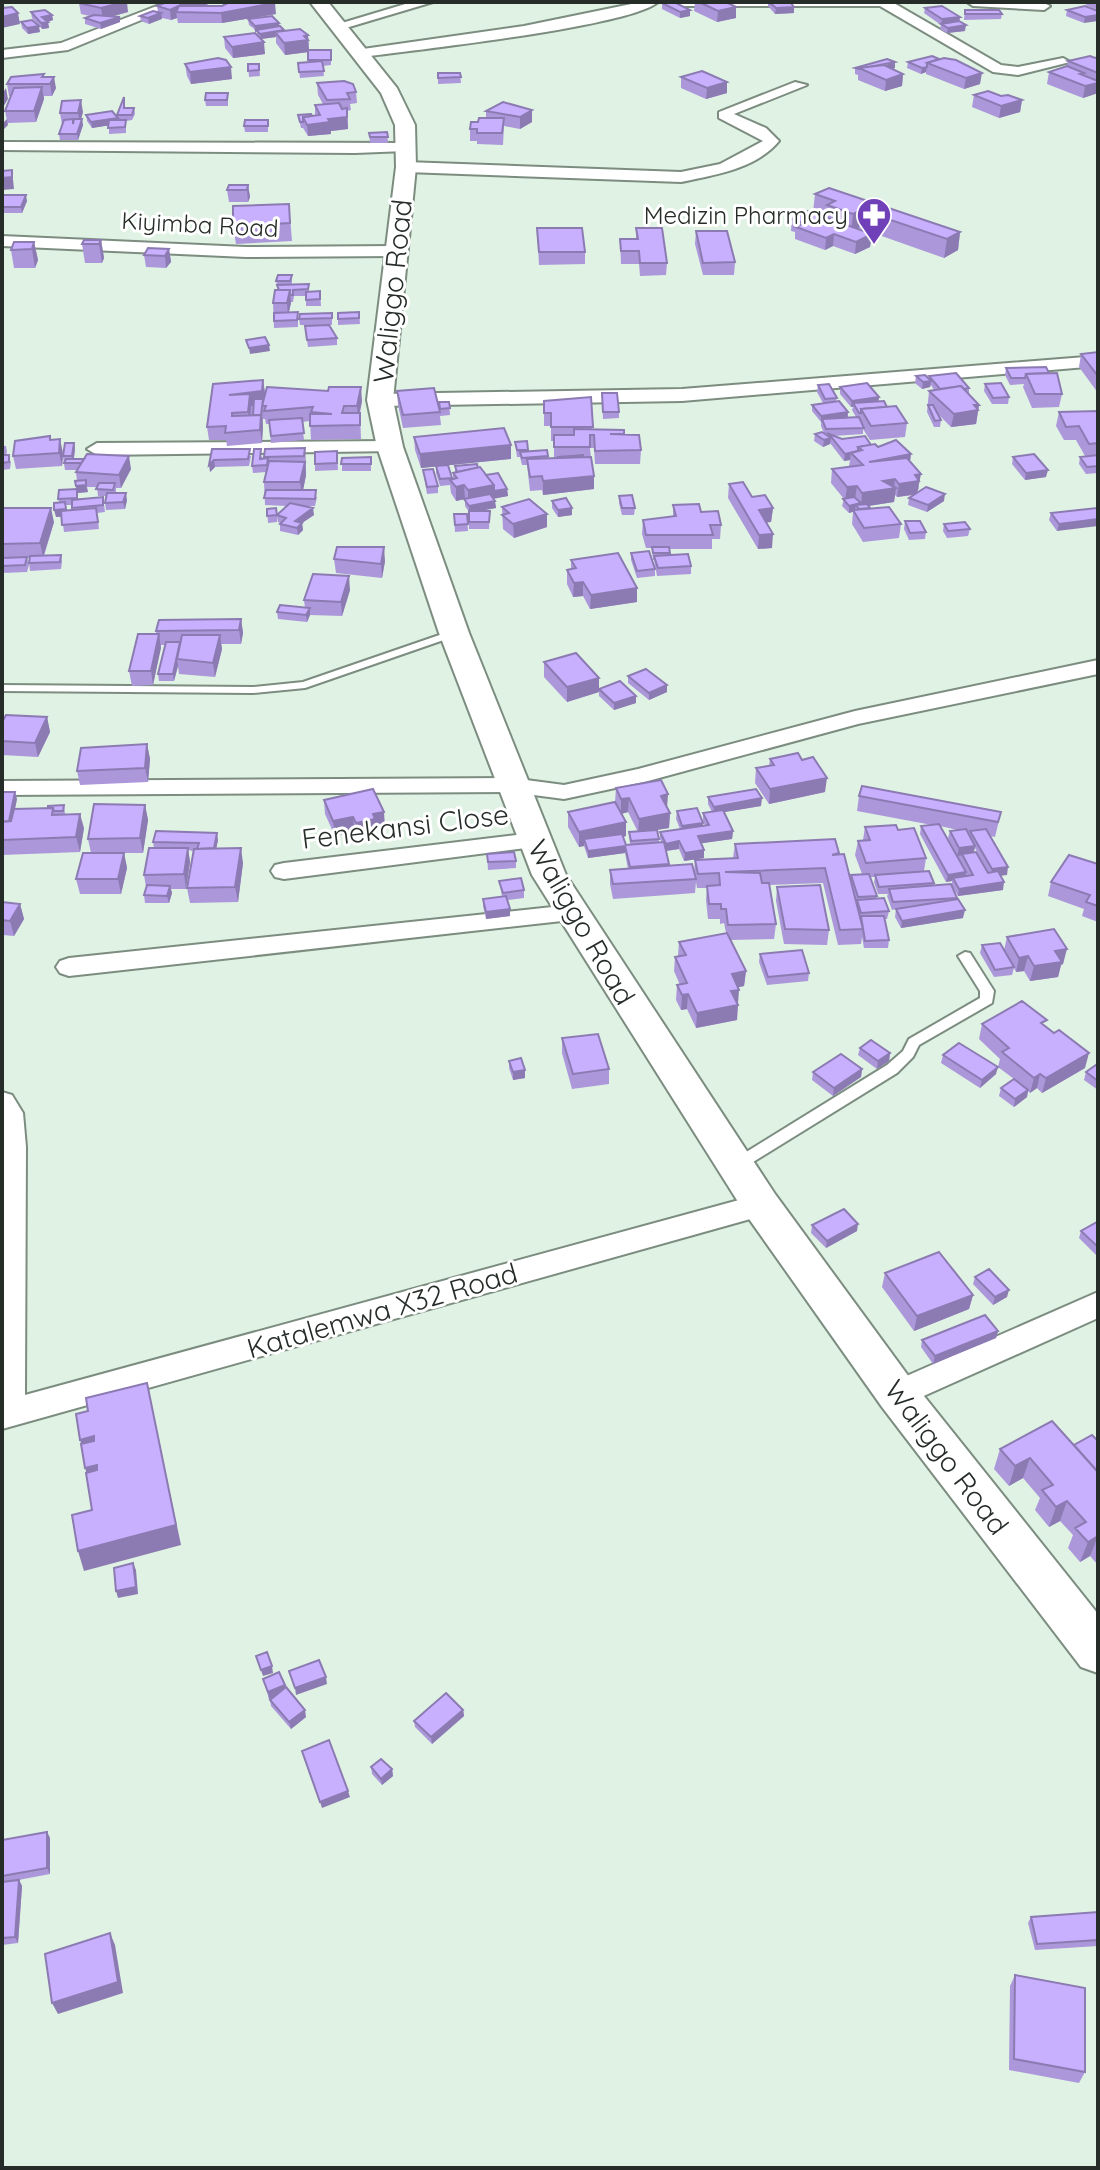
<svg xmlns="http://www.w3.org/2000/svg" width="1100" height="2170" viewBox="0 0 1100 2170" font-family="Quicksand,sans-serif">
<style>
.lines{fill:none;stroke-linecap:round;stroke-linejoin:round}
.lane-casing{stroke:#7c8d80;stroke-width:4}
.street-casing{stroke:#7c8d80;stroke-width:4}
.secondary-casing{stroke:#7c8d80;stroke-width:4}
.lane{fill:#fff;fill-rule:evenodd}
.street{fill:#fff;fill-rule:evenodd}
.secondary{fill:#fff;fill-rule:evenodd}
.wall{fill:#ac97db;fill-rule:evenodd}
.shaded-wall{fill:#8c7bb2}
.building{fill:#c8b0ff;stroke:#8c7bb2;stroke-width:2}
.labels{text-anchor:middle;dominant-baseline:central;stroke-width:6;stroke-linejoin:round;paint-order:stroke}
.far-poi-label{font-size:24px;fill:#262c27;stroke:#fff;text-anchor:end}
.far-street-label{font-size:24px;fill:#262c27;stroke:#fff}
.street-label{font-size:28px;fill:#262c27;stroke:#fff}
</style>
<rect width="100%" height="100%" fill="#dff2e3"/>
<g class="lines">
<g class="lane-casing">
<g id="lane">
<path d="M454,630l5,3 -1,2 -153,53 -52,5 -251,-2v-6l251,2 50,-5z"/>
<path d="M965,952l5,1 24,38 -2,12 -73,42 -6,12 -16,16 -157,97h-10l-2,-4 2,-4 157,-97 16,-14 6,-12 71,-41v-7l-22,-35z"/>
</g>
</g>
<g class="street-casing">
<g id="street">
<path d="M167,2h18l-117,48 -66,8v-8l59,-7z"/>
<path d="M412,2h21l-94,28 -7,-4z"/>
<path d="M641,2h17c-29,25 -244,48 -295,55l-7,-4 7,-4 161,-23z"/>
<path d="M665,2h227l109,63 17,2 45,-9 7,4 -52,13 -25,-3 -113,-66h-209z"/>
<path d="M967,2h75l8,4 -6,4 -71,-4z"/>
<path d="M795,82l12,3 -73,29 32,14 13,13c-23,28 -65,34 -98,41l-275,-10 -8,-5 8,-5 275,10 39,-8 43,-23 -44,-23v-6z"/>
<path d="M2,142l404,1 7,4 -7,4 -51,2 -353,-3z"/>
<path d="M2,236l244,11 150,-1 8,5 -8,5 -150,1 -244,-11z"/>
<path d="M1098,356v10l-416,35 -302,5 -9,-6 9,-6 302,-5z"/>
<path d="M390,441l10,6 -3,4 -300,4 -10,-6 10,-6z"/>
<path d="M1098,660v14l-240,50 -210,57 -84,18 -53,-7 -509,3v-14l509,-3 53,7 74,-16 217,-58z"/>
<path d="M533,833l9,3 3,5 -3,5 -258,33 -9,-2 -4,-6 4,-6 9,-2z"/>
<path d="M571,905l9,2 4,6 -4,6 -511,57 -9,-3 -4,-6 4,-6 9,-3z"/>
<path d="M2,1092l10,3 11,18 3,34 -1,248 736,-201 10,3 5,8 -5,8 -10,3 -759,213z"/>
<path d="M1098,1292v26l-190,85 -11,4 -11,-4 -5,-9 5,-9z"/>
</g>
</g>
<g class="secondary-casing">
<path id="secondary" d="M310,2h18l69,86 18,37 1,42 -23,233 10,47 66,186 97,242 209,319 137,187 186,233v59l-17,-6 -199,-260 -135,-191 -215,-341 -93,-242 -62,-186 -10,-47 29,-233 -1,-42 -14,-32z"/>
</g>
<use href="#lane" class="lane"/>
<use href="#street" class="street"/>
<use href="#secondary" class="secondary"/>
</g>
<g class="wall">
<path d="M213,2l-9,4h18l7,-4h-2h41l8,12 -54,9h-44l-1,-5 -6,2 -9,-2 -13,6 -8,-3 -1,-5 18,-4 -1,-6z"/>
<path d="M695,2h31l10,16 -19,4 -23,-11z"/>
<path d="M768,2h22l4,11 -19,1 -7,-8z"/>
<path d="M1086,2h12v8l-12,-5z"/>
<path d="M79,3l49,9 -15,4 7,1v5l-19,7 -16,-5v-6l5,-2 -9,-2z"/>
<path d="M662,3l28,7v6l-10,2 -18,-9z"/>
<path d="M925,8l35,9 -1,4 6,10 -18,2 -7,-4 1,-4 -17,-12z"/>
<path d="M965,10l37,4 -1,5 -37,1z"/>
<path d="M1067,10l31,1 -14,12 -18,-7z"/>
<path d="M31,12l21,3 1,5 -5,2 1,6 -7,1 -10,-11z"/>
<path d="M248,19l31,4v3l5,5 24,4 1,15h22v15l-8,1 1,10 -24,2 -2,-15 11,-1 -1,-10 -23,3 -9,-12v-6l-15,2 4,15 -32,4 -8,-10 -1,-11 33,-2v-4l-8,-6z"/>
<path d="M21,22l19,10 -12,2 -6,-6z"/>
<path d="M932,56l48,28 -16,5 -38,-15v-2l-5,2 -14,-6 1,-6z"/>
<path d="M1098,57v36l-15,5 -36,-14 2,-12 18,-6 1,-5z"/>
<path d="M185,64l47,15 -41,5 -4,-8z"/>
<path d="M248,64h11l1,12 -11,1z"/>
<path d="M855,68h40l-3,1 11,5 -1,12 -17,5 -27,-11v-5l-3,-1z"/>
<path d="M438,73h22l1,10 -23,1z"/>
<path d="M44,74v3l12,11 -4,8h-8v3l-8,23 -29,1 1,2 -3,-14 6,-15h-2l-2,-12z"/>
<path d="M681,77l46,16 -21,6 -25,-11z"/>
<path d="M317,83l39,9 1,11 -7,1 1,6 -4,1 1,18 -17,2v3l-23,2 -5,-8h-2l-3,-13h17v-10l8,-1 -5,-9z"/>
<path d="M228,93v13h-22l-1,-6z"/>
<path d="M974,95l27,1 21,4 -2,12 -21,6 -27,-11z"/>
<path d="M503,102l29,20 -12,7 -16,-3 -1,19 -26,-1v-3h-7v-12l8,-7 8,-4v-7z"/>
<path d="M125,108h9l1,6 -3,6 -6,1v12l-17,1v-9l-17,3 -5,-7 -1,-6 32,3v2l-1,-5z"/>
<path d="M83,112l-2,7 2,6 -5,15h-18l-1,-6 3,-9 -2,-12z"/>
<path d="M268,120v12h-23l-1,-6z"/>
<path d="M387,132l1,11h-18l-1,-10z"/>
<path d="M248,185l2,12 -2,5h-19l-2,-12z"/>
<path d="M815,194l145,38 -2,18 -14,8 -85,-30 -2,1 15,5 -2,13 -15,7 -22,-8 -8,4 -30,-11v-7l-4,-1 1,-12 33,-1 1,-2 -13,-4z"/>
<path d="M2,195l25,6 -5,12h-20z"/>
<path d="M289,204l3,37 -56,3 -3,-18z"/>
<path d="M537,228l48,24v12l-46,1z"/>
<path d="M636,228l31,35 -1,12 -26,1 -1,-12h-18l-1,-25h16z"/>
<path d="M696,231l39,31 -1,13h-31l-8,-31z"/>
<path d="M101,240l3,18 -2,5h-17l-3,-19z"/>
<path d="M34,242l4,18 -3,8h-21l-3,-18z"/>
<path d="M169,249l2,13 -5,6 -20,-1 -2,-12z"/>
<path d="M292,275v9h17v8l11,-1 1,15h-15v-10h-12l-1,6h-2l-2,10h9v15l-24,1 -1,-25 5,-13 -2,-9z"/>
<path d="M359,312l1,12 -22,1v-12z"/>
<path d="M332,313v12h-3l8,13v7l-29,2 -3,-21 21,-1h-26l-1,-6z"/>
<path d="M1098,352v41l-19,-26 2,-13z"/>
<path d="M1046,367l16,27 -3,13 -27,1 -9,-21 1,-3 -14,1 -5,-10 1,-7z"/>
<path d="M916,376l13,2v-2l40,12v6l10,11 -3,19 -25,3 -12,-12 2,5 -1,7h-6l-7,-15 2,-21 5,-1 -3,-5 -1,2 -8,2 -7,-6z"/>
<path d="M263,380l2,13 30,-4 67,12 -2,12 1,26 -50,1 -1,-19 -8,1 2,18 -33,3 -2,-19h-3l-1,-5h-2v-4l-1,28 -35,3 -1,-6h-17l-2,-13z"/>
<path d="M985,384l24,13 -1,7h-16l-8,-13z"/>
<path d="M818,385l19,13 -1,3 12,11v6l8,-1 -4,-7 1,-3h-2l-11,-13v-7l39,10 -1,5 9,5 20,16 -2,14 -35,3 -7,-11v5l-29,2 8,3 69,15 -1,7 9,27 -2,4 27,9 -17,11 -19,-7 1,-7 5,-3 -17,2 -2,-2 -1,7 -26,4 2,2 31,16 -2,14 -36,4 -11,-18 1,-12 -4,1 -7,-7 2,-7 -13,-16 1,-14 17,-3 1,-6 -6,1 -14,-18v1l-7,3 -9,-6 1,-7 9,-1 -3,-7v-4l-9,-11v-6l11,-2 -6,-11z"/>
<path d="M397,391l42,18 10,-7 1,13 -10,1 1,9 -38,3 -5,-23z"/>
<path d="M602,393l17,19v6l-16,1z"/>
<path d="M591,397l1,32 32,6 17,15 -1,14h-45l-1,-16h-4l4,41 -51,6 -1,-5 -12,1 -3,-26h-5l-2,-8h-3l-2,-15 12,-1 1,10 19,-1 1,8h6v-17h-3v-15h-7v-25z"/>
<path d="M1098,411v62l-12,1 -7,-10 1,-7 5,-1 -9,-16h-12l-8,-14 3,-14z"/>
<path d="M414,437l97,8v14l-90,9 -6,-18z"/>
<path d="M51,440l12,14 11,-11 1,6 -1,10 57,10 -10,19h-5v5l11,7 -2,9 -19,1 -1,-7 1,-7h-8l-1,-9h-10l1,5 -10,1v6l25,-2 2,15 -8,1 2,16 -35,3 -2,-15h-6l3,-15 -1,-3 18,-10 1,-8 -1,-9 1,-2h-12l-2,-13 -1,9 -46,3 -3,-13zM65,505h7l1,5 -7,1z"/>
<path d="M2,446h4l1,6 -1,3 5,7 -1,7 -8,1z"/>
<path d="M305,448l1,27 -3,15 14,7 -2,9h-13l12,9 -12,8 1,7 -5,5 -18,-4v-8l-2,-1 -1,-5v5l-9,1 -1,-14 10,6 10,-9 -22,-1 -1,-23 2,-10 -13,1 -1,-7 10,-10v3h2l1,-10z"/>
<path d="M212,449l39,7 -2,10 -34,1 -5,5z"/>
<path d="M337,451l1,19 -23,1v-7z"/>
<path d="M371,457v14h-29v-13z"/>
<path d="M1013,457l33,20 -21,3 -13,-16z"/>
<path d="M448,465l4,14h1v-6l2,-1v-6l23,2 8,7 21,14 1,7 -14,2 2,10 -19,3h13l-1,18h-20v-17l-4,-6v-7l-9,2 -5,-8 -1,-8 -10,1 -4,-13v-7z"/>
<path d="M423,470l15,16v7l-11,1z"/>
<path d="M729,484l44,24 -2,14h-5l6,26 -14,1 -30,-51z"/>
<path d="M619,496l16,12 -1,7h-12l-3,-12z"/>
<path d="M552,501l20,7v7l-14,2 -6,-9z"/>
<path d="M673,505l28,7 20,13 -1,14h-8v10h-43l1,6 21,11v8l-34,2 -3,-16h-1l-1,-12h-6l-4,-14 1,-14 30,-4z"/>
<path d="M502,507l45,7v13l-33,11 -11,-9z"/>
<path d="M2,508l52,14 -10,34 17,-1 1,7 -1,7 -31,2 -1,-8 1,-5h-3l2,7 -2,7 -25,1z"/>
<path d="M1097,508l-40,23 -8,-11 2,-7z"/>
<path d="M454,514h13l1,17 -13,1z"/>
<path d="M905,521l21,11 -1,7 -16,1 -5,-11z"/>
<path d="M944,524l26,5 -2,7 -21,2 -4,-7z"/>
<path d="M631,553l24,16v7l-18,2 -6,-18z"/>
<path d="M334,559l51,2 -3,17 -46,-5z"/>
<path d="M571,560l66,28v14l-47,7 -7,-13 -10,1 -6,-13v-14l4,-1z"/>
<path d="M350,590l-8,26 -32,-1 -3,7 -29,-3 -1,-7 28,-4 -1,-8z"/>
<path d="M241,619l2,14 -2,11h-20l1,5 -7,28 -36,-3 -1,-8 -4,15h-15l-1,-7 7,-29h-4l-8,40 -21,1 -3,-15 27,-37v-3z"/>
<path d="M544,662l55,16v11l37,14 -22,7 -15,-14v-4l-32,10 -23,-25z"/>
<path d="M628,676l39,16 -18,8 -21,-17z"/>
<path d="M47,717l3,15 -12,25 -36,-2v-33z"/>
<path d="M147,744l3,15 -2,23 -68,3 -3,-14z"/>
<path d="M770,759l55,33 -56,12 -14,-21 1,-15 13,-2z"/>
<path d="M616,788l51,20 3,5 -1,15 -15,2 5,9v4h3l-2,-4v-7l20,-3 -4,-10 1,-8 26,12v3l2,-1 -2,-4v-8l9,-1 -4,-8v-7l53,9 -37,6 9,19 -1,8 -31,4 3,15 -20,3 -5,-12 -13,2 3,15 25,7 1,-13 38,-2 2,-14 104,10 11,25 1,-4 11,-1 -7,-19 3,-14 5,-1 2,-13 33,3 28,28 -2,13 10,12 -1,3 19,-1v-4l-6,1 -26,-48 1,-8 11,-1 -75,-14 2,-15 142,16 -6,25 -5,-1 17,39h-6l2,15 -45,6 -6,-10 11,32 -62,10 -6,-11 1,-8 -4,1 -5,-14 1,-2h-10l-4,-12 1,-5h-5l7,19 -1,3 13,12 -2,8h-2l4,21 -1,8h-24l-2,-11 -1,7 -23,1 -15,-62 -54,2 7,39 -2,15 -44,1 16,31 -2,15 -6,1 -1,33 -41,8 -9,-19 -6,1 -5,-10 1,-15h3l-6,-14 1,-14 3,-1 1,-14 47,-9 -2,-10 -4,1v-5h-12l-2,-19 1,-12h-10l-1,-6 -1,11 -82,6 -3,-15v-14l18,-1 -3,-16 -37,5 -4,-12 -5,1 -11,-20v-15l51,-2 -4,-8zM628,812l10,20h-9l1,13h-4l-3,-8 3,-1v-14l-5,-8zM940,826l18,4 -8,1 -2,7 9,18zM975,848l13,25 -14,-21z"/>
<path d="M17,799l-2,10 33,-1 16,-3 1,9 19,14 -4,24 -78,3v-15z"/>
<path d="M324,800l61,27 -9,2v5l-19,4 -2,-6 -20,4 -10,-22z"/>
<path d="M145,805l3,15 -5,33h-19l3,15 -6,26h-41l-4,-15 15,-26 -3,-14z"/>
<path d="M218,840l-2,8 27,15 -5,39 -48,1 -3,-15 6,-37 -5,-1 2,12 -4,27h-15l1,4 -3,10h-24l-1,-8 2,-8 -2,-12 10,-27 -1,-6z"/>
<path d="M487,854l29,7v7l-28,2z"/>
<path d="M1098,864v63l-2,-1 2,-4 -16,-6 2,-7 -36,-13 3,-14z"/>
<path d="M499,881l25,9v8l-17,2 3,16 -24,3 -3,-13v-7l19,-3z"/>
<path d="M777,887l52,43 -2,15 -43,-1 -8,-43z"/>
<path d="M2,902l18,2 4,15 -10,17 -11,-1 -1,1z"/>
<path d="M1007,937l56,27 -2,1 -3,12 -28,4 -6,-10 -8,1 -2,-4 -2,7 -18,2 -14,-24 2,-8 22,5z"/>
<path d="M760,954l49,19 -1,8 -41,4 -8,-23z"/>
<path d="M982,1024l63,2 40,42 -43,25 -5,-5 -7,5 -2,-2 -1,6 -13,10 -15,-11 2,-8 13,-9 -16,-12 2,-8 -21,-20z"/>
<path d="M562,1038l47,31v15l-37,5 -10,-36z"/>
<path d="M860,1048l30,5 -1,8 -12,8 -19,-14z"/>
<path d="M943,1055l53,19 -16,14 -39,-25z"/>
<path d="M509,1061l16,9v8l-12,2 -4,-12z"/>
<path d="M1098,1066v24l-14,-10 2,-8z"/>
<path d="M862,1069l-1,8 -28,19 -21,-16 1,-8z"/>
<path d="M1098,1223v34l-19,-19 2,-7z"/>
<path d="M812,1225l45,6 -31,17 -15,-15z"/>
<path d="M885,1273l88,22 -4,14 -55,22 -32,-44z"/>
<path d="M975,1277l32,20 -14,8 -20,-21z"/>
<path d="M998,1331l-2,7 -63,26 -12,-17 1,-7z"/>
<path d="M1098,1441v124l-8,-9 -10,6 -12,-14 5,-13 -13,-14 -11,6 -14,-17 5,-12 -17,-20 -14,8 -15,-17 6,-20 74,-4z"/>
<path d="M263,1679l22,8 21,30 -15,12 -20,-23 -1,-6 2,-2 -3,1z"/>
<path d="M463,1710l1,6 -32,28 -17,-17 -1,-6z"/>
<path d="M371,1767l21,2 1,7 -11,9 -10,-11z"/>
<path d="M47,1832l3,6v36l-37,7 6,-1 3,6 -4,57 -16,2v-105z"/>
<path d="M1098,1912v34l-63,4 -7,-27 3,-6z"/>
<path d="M1015,1975l70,97 -6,11 -70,-13 1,-84z"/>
</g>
<g class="shaded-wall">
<path d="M124,2h3l1,10 -25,7 -2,-11z"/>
<path d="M187,2h26l-24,10h-13l1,6 -6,2 -1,-10z"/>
<path d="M275,3l1,11 -54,9 -1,-10z"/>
<path d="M736,7v11l-19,4 1,-11z"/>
<path d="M794,7v6l-19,1 1,-6z"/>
<path d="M690,10v6l-10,2v-6z"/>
<path d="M18,13l2,11 -18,4v-11z"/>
<path d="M161,13l1,6 -13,5 -1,-6z"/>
<path d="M52,15l1,5 -10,3 -1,-6z"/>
<path d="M1098,15v6l-14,2 1,-6z"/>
<path d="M120,17v5l-19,7 -1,-6z"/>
<path d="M960,17l-1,6 -18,2 1,-6z"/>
<path d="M48,22l1,6 -7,1 -1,-6z"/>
<path d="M279,23l1,5 -25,4v-6z"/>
<path d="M966,25l-1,6 -18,2 1,-5z"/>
<path d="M39,26l1,6 -12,2 -1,-6z"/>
<path d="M284,30v5l-9,-3 1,5 -15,2 -1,-5z"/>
<path d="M308,35l1,17 -24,3 -1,-12 20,-7z"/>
<path d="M264,42l1,12 -32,4 -1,-11z"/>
<path d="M895,62v6l-22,6 -8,-3z"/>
<path d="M231,67l1,12 -41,5 -1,-12z"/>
<path d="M927,67l-1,5 -5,2 1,-6z"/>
<path d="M982,73l-2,11 -16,5 2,-11z"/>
<path d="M903,74l-1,12 -17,5 1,-11z"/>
<path d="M54,77l2,11 -4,8 -2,-12z"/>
<path d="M1098,78v15l-15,5 2,-12 12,-3z"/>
<path d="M727,82v11l-21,6 1,-11z"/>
<path d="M42,87l2,12 -8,23 -2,-11z"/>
<path d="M6,88l2,11 -6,10v-15z"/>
<path d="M81,100l2,12 -3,11 2,-4 1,6 -5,15 -1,-6 3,-10 -2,-11z"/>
<path d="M1022,100l-2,12 -21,6 2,-12z"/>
<path d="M347,108l1,21 -17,2v3l-23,2 -1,-11z"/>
<path d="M532,110v12l-12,7v-12z"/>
<path d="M118,118l1,6 -27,4 -1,-6z"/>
<path d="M7,119l1,6 -6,6v-7z"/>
<path d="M12,170l2,19 -12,1v-12z"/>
<path d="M248,185l2,12 -2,5 -1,-12z"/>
<path d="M26,195l1,6 -5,12 -1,-6z"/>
<path d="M861,210l-2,18 -8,4 2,-18z"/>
<path d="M960,232l-2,18 -14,8 3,-19z"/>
<path d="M834,234l-1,12 -8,4 1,-12z"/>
<path d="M872,234l-2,13 -15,7 1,-12z"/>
<path d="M101,240l3,18 -2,5 -3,-19z"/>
<path d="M34,242l4,18 -3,8 -3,-19z"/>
<path d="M169,249l2,13 -5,6 -1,-12z"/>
<path d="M290,290l1,13 -3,13 -1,-13z"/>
<path d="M269,345l1,6 -20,3 -1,-6z"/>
<path d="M263,380l2,13 -3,12 -11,1 -1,19 -2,-13 -19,-17z"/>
<path d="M931,381l-1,6 -8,2 1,-7z"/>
<path d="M361,387l1,14 -4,18 -1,-13z"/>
<path d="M879,397l-1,7 -25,-1v4h-2l1,-6z"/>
<path d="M974,405h5l-3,19 -25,3 3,-13z"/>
<path d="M262,408l1,20 -1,15 -2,-13z"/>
<path d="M848,412l-1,7h-25l-1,4v-7z"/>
<path d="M831,438l-1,6 -7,3 1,-7z"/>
<path d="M60,439l3,14 -1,13 -3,-13z"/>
<path d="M74,443l1,6 -2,14 -1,-7z"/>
<path d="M511,445v14l-90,9 -1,-14z"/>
<path d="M305,448l1,27 -4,21 -2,-14 5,-20z"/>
<path d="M851,453l-1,7 -6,1 1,-7z"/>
<path d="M911,454l-2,14 -40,-6z"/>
<path d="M129,456l2,13 -10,19 -2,-13z"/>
<path d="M214,460l1,7 -5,5 -1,-7z"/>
<path d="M1048,470l-2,7 -21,3 1,-7z"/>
<path d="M921,474l-4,20 -20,3 2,-13 16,-9z"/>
<path d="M594,476v13l-51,6v-14z"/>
<path d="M895,479l-1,9h2l-2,14 -33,5 1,-14 21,-12z"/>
<path d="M86,485l2,7 -10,1v12l-2,-19z"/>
<path d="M464,485l1,14 -9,2v-14z"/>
<path d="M494,485l13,4 1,7 -40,8v-14z"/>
<path d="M857,486l-2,13 -10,2 2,-14z"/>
<path d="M126,493l1,7 -2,9 -2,-7z"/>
<path d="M945,494l-1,7 -17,11 1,-7z"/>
<path d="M495,501l1,7 -27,5v-7z"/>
<path d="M65,502l2,14 -11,1 -2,-7z"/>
<path d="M861,503l-1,7 -4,-5 -1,6 -6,2v-7z"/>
<path d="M51,508l3,14 -11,35 -3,-14z"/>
<path d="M313,508l1,7 -12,8 1,7 -5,5 -1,-7 3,-3 -4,3 -1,-7z"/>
<path d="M572,508v7l-14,2v-7z"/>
<path d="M773,508l-2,14 -14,2 2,-14z"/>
<path d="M547,514v13l-33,11 -1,-14z"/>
<path d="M1098,519v7l-41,5 2,-7z"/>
<path d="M773,534l-1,14 -14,1 1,-14z"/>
<path d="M384,547l1,14 -3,17 -1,-14z"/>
<path d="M349,576l1,14 -8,26 -1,-14z"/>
<path d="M583,582v14l-10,1 1,-14z"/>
<path d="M637,588v14l-47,7 1,-14z"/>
<path d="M310,608v7l-3,7 -1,-7z"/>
<path d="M241,619l2,14 -2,11 -2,-14z"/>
<path d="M159,634l2,14 -8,37 -2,-14z"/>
<path d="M220,635l2,14 -7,28 -2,-14z"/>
<path d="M177,659l1,7 -4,15 -1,-7z"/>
<path d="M599,678v14l-32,10v-15z"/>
<path d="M667,685v7l-18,8v-7z"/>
<path d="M636,696v7l-22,7v-7z"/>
<path d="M47,717l3,15 -12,25 -3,-14z"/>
<path d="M147,744l3,15 -2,23 -3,-14z"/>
<path d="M827,778l-2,14 -56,12 1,-15z"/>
<path d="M15,792l2,7 -7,32 -2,-7z"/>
<path d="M668,794l-1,15 -6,-13z"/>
<path d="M629,798l-1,14 -7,2v-15z"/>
<path d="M762,798l-1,8 -48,8 1,-7z"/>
<path d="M145,805l3,15 -5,33 -3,-15z"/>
<path d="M384,812l1,15 -9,2v5l-19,4 -1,-15 17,-9z"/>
<path d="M670,813l-1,15 -31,5 1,-14z"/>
<path d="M80,814l4,14 -4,24 -4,-15z"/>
<path d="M353,817l2,15 -20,4 -2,-15z"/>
<path d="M626,822v14l-40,9 -2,-6v7l-5,1v-15z"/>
<path d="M703,823v7l-21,3v-7z"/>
<path d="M733,831l-1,8 -35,5 1,-8z"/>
<path d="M217,833l1,7 -4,20 -1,-8z"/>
<path d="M679,841v8l-14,2 1,-7z"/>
<path d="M625,846v7l-37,5v-7z"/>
<path d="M975,846l-2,8 -16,2 2,-8z"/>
<path d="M188,848l2,14 -4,27 -2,-15z"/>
<path d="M241,848l2,15 -5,39 -3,-15z"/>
<path d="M704,850v8l-20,3 1,-8z"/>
<path d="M124,853l3,15 -6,26 -3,-15z"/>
<path d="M1008,867l-1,8 -16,2 1,-8z"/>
<path d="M966,872l-1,8 -12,-2 -1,3 -6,1 2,-7z"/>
<path d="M1004,882l-1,8 -45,6 1,-7z"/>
<path d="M170,886l2,7 -3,10 -2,-7z"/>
<path d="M20,904l4,15 -10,17 -4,-15z"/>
<path d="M510,909v7l-24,3v-7z"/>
<path d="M965,910l-2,8 -62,10 1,-7z"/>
<path d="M1067,949l-4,15 -2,1 -3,12 -28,4 4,-15 21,-15z"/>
<path d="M1028,956l-4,15 -8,1 3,-14z"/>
<path d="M746,971l-2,15 -13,3 1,-15z"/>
<path d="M739,990l-1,14 -7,-13z"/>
<path d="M688,994l-1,15 -6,1 1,-15z"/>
<path d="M738,1005l-1,15 -41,8 1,-15z"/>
<path d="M890,1053l-1,8 -12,8 1,-8z"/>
<path d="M1089,1053l-4,15 -43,25 4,-15z"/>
<path d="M998,1067l-2,7 -16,14 2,-8z"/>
<path d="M862,1069l-1,8 -28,19 1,-8z"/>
<path d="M525,1070v8l-12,2v-8z"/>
<path d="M1040,1074l-3,14 -7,5 4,-15z"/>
<path d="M1028,1090l-1,7 -13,10 1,-8z"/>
<path d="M858,1224l-1,7 -31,17 1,-7z"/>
<path d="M1009,1290l-2,7 -14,8 2,-8z"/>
<path d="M973,1295l-4,14 -55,22 3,-15z"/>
<path d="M998,1331l-2,7 -63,26 2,-8z"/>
<path d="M147,1383l34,162 -97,26 -6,-20z"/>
<path d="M94,1436l6,21 -14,3 -6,-20z"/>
<path d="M1030,1458l-7,20 -14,8 6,-20z"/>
<path d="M97,1465l6,21 -12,2 -6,-20z"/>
<path d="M1067,1501l-7,20 -11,6 7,-20z"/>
<path d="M1098,1536l-8,20 -10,6 8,-20z"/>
<path d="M133,1563l3,7 2,24 -20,4 -2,-7z"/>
<path d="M272,1666l1,7 -10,3 -2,-6z"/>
<path d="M326,1677l1,7 -31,11 -1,-7z"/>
<path d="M285,1685l1,7 -17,7 -1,-7z"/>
<path d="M305,1710l1,7 -15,12 -2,-7z"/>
<path d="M463,1710l1,6 -32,28 -1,-7z"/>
<path d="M392,1769l1,7 -11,9 -1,-6z"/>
<path d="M348,1791l2,6 -28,11 -2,-6z"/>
<path d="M47,1832l3,6v36l-3,-6z"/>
<path d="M19,1880l3,6 -4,57 -3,-6z"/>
<path d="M110,1933l5,12 8,48 -65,21 -6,-11z"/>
</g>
<g class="building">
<path d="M84,2h40l-23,6 -22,-5z"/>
<path d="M167,2h20l-17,8 -13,-4z"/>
<path d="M230,2h38l7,1 -54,10 -45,-1 3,-6h43z"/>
<path d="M667,2h7l16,8 -10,2 -18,-9z"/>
<path d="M699,2h27l10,5 -18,4z"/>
<path d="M769,2h21l4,5 -18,1z"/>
<path d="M942,6l18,11 -18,2 -17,-11z"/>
<path d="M1085,6l13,5v4l-13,2 -18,-7z"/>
<path d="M12,7l6,6 -16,4v-9z"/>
<path d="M45,10l7,5 -10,2 6,5 -7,1 -10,-11z"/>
<path d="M965,10h34l3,4h-37z"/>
<path d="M153,11l8,2 -13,5 -8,-2z"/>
<path d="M94,15l26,2 -20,6 -15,-5z"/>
<path d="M272,16l7,7 -24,3 -7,-7z"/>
<path d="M32,20l7,6 -12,2 -6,-6z"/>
<path d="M959,21l7,4 -18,3 -7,-4z"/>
<path d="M280,26l4,4 -24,4 -4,-4z"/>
<path d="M300,29l8,6 -4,1 4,4 -24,3 -9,-11z"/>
<path d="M255,33l9,9 -32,5 -8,-10z"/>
<rect x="308" y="50" width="23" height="10"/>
<path d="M932,56l7,3 -12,4v4l-5,1 -14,-6z"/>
<path d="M1090,56l5,2 3,-1v16l-30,-12z"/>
<path d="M218,58l8,2 5,7 -41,5 -5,-8z"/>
<path d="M944,58l12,2 26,13 -16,5 -39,-15z"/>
<path d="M887,59l8,3 -36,7 -4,-1z"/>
<path d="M322,61l2,10 -25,1 -1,-9z"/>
<path d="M248,64h11v6l-11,1z"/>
<path d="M884,65l19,9 -17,6 -27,-12z"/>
<path d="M1067,66l17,7 -4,1 18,7v2l-13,3 -36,-14z"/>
<path d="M702,71l25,11 -20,6 -26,-11z"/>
<path d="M438,73h22l1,4 -23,1z"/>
<path d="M44,74l-2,3h12l-4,7h-43l4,-7z"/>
<path d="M344,81l9,3 3,8 -9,1 3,6 -23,1 -10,-17z"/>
<path d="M42,87l-8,24h-29l9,-23z"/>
<path d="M988,91l13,5 7,-1 14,5 -21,6 -27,-11z"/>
<path d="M206,93h22l-1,7h-22z"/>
<path d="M124,97v11h10l-2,7h-15z"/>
<path d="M81,100l-3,13h-18l2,-12z"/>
<path d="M503,102l29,8 -12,7 -34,-6z"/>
<path d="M339,103l3,6 5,-1v9l-19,2 2,3 -23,3 -4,-8 17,-2 -5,-10z"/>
<path d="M112,111l6,7 -27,4 -5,-7z"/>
<path d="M311,114l1,2 -9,1v5h-3l-2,-7z"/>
<path d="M479,118h25l-2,15h-25v-4h-7l1,-7h7z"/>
<path d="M73,119v5l1,-5h8l-5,15h-18l5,-14z"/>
<path d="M109,120h17l-1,7 -17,1z"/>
<path d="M245,120h23v6h-24z"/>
<path d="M387,132l1,5h-18l-1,-4z"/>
<path d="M12,170v7l-10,1v-7z"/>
<path d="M229,185h19l-1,5h-20z"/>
<path d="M829,188l131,44 -13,7 -86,-29 -8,4 -26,-9 8,-4 -20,-7z"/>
<path d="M2,195h24l-5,12h-19z"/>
<path d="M289,204l1,19 -57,3v-20z"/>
<path d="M808,211l64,23 -16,8 -22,-8 -8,4 -30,-11 8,-4 -12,-4z"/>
<path d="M537,228h45l3,24h-46z"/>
<path d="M636,228h26l5,35h-27l-1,-12h-18l-1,-12h18z"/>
<path d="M696,231h31l8,31 -32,1z"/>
<path d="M84,240h17l-2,4h-17z"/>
<path d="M14,242h20l-2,7 -21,1z"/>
<path d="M148,248l21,1 -4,7 -21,-1z"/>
<path d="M278,275h14l-2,6h-14z"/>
<path d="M309,284l-1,5 -15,1v5h-3v-5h-11l-2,-5z"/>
<path d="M275,290h15l-3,13h-14z"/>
<path d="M320,291v8l-14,1v-8z"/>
<path d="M298,312l-1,8 -23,1v-8z"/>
<path d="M359,312v6l-21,1v-6z"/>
<path d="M332,313v5l-33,1 1,-5z"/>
<path d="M329,325l8,13 -30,2 -2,-14z"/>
<path d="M265,337l4,8 -20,3 -3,-8z"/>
<path d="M1098,352v24l-17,-22z"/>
<path d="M1046,367l3,6 -23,1 -1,4h-14l-5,-10z"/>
<path d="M956,373l13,15 -5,1 -3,-3 -21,3 -11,-13z"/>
<path d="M1057,373l5,21h-27l-9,-20z"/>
<path d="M925,375l6,6 -8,1 -7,-6z"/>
<path d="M263,380l-1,11 -33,4 21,-1 -2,18 -16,1v3l29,-1 -1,15 -35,3 1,-7 -19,1 6,-43z"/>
<path d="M867,383l12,14 -27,4 -12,-14z"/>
<path d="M1001,383l8,14 -16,1 -8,-14z"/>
<path d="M829,384l8,14 -12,1 -7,-14z"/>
<path d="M961,386l18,19h-5l4,5 -24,4 -25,-23z"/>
<path d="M267,387l61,4 1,-4h32l-4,19h-13l-2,7h18v12l-50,1v-12h22l-21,-2 2,-5 -49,4 2,-5h-4z"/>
<path d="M434,388l6,24 -37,3 -6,-24z"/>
<path d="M602,393h15l2,19h-16z"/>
<path d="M591,397l2,30h-42v-14h-7v-12z"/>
<path d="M254,399h9l-2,16h-8z"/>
<path d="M839,401l9,11 -27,4 -9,-11z"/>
<path d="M884,401l3,6 -26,2v4h-2l-6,-10z"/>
<path d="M439,402h10l1,6 -10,1z"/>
<path d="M928,405h5l8,15 -6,1z"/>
<path d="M896,406l11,17 -36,3 -10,-17z"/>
<path d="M1098,411v32l-9,1 -10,-18 -13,1 -7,-15z"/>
<path d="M859,417l5,11 -38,1 -4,-10z"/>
<path d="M302,418l2,15 -33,3 -2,-16z"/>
<path d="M504,428l7,17 -91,9 -6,-17z"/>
<path d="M574,429l50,1v4h-14l29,1 2,15 -46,1 -1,-16h-4v12h-36v-12h20z"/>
<path d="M822,432l9,6 -7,2 -9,-6z"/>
<path d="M829,434l13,5 23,-3 6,9 -13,2v4l-13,3z"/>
<path d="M50,436v4l10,-1 -1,14 -46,3 2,-15z"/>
<path d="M896,440l15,14 -42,8 38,-4 14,16 -6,1 4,6 -20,3 -4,-5 -12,2 13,7 -34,5 -5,-7 -10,1 -15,-18 31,-4 -12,-12 11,-3 -4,-3 17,-3 3,3z"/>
<path d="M527,441l1,9h-11l-2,-8z"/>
<path d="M65,443h9l-2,13h-9z"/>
<path d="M305,448l-1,8 -40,1 1,-8z"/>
<path d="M212,449h38l-2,10 -34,1 -5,5z"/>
<path d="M254,449h7l-1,10 8,-1 -1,7 -15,1z"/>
<path d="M547,450l1,6 -26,2 -2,-6z"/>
<path d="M337,451v12l-22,1v-12z"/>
<path d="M87,454l42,2 -10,19 -43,-3z"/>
<path d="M1034,454l14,16 -22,3 -13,-16z"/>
<path d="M2,455h7v7l-7,1z"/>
<path d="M583,455v2l-25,1v-1z"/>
<path d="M1098,455v11l-11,1 -7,-10z"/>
<path d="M371,457v7h-30l1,-6z"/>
<path d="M591,457l3,19 -51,5 -1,-5 -12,1 -3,-18z"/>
<path d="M66,459h18l-3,4h-17z"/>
<path d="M269,461l36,1 -5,20h-36z"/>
<path d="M477,464l1,4 -21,4 -2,-6z"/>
<path d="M448,465l4,13 -12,1 -4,-13z"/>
<path d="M480,467l14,18 -26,5 -4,-5 -8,2 -6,-7 7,-2 -4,-5z"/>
<path d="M433,469l5,17 -11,1 -4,-17z"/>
<path d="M498,473l9,16 -13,2v-6l-8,-10z"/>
<path d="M86,480v5l-10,1 -1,-5z"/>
<path d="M743,482l9,15 13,-2 8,13 -14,2 14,24 -14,1 -30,-51z"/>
<path d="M99,483h16l-2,7 -17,-1z"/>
<path d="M926,487l19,7 -17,11 -19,-7z"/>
<path d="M77,489v9l-19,1 1,-9z"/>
<path d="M266,490h50l-1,9 -51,-1z"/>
<path d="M107,493h19l-3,9 -18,1z"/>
<path d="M490,494l5,7 -26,5 -5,-7z"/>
<path d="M632,495l3,13h-13l-3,-12z"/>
<path d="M103,497v8l-31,3v-8z"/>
<path d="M854,497l7,6 -12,3 -6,-7z"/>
<path d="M566,498l6,10 -14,2 -6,-9z"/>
<path d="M529,499l18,15 -34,10 -11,-9 7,-2 -7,-6z"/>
<path d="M65,502l1,7 -12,1v-7z"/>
<path d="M290,503l23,5 -18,13 7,2 -5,5 -17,-4 6,-6 -9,-3z"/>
<path d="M699,504l2,8 17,-1 3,14h-11l3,10h-67l-3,-15 33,-4 -3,-11z"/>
<path d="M867,504l3,4 -11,1 -3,-4z"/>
<path d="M889,507l12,17 -37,4 -11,-18z"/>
<path d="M2,508h49l-11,35 -38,1z"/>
<path d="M96,508l2,14 -36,3 -1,-14z"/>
<path d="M276,508l1,7 -10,1v-7z"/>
<path d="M1097,508l1,2v9l-39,5 -8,-11z"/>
<path d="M469,511h21l-1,11h-20z"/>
<path d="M454,514h13l1,10 -13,1z"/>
<path d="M905,521h15l6,11 -16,1z"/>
<path d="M965,522l5,7 -22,2 -4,-7z"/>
<path d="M337,547h47l-3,17 -47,-5z"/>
<path d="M652,547h17l1,6h-17z"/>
<path d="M649,551l6,18 -18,2 -6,-18z"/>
<path d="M618,553l19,35 -46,7 -8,-13 -9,1 -7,-13 9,-2 -5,-8z"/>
<path d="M688,554l3,12 -33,2 -4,-12z"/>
<path d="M61,555l-1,7 -31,1 1,-7z"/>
<path d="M27,557l-2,8 -23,1v-8z"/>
<path d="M313,574l36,2 -8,26 -37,-2z"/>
<path d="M280,605l30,3 -4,7 -29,-3z"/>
<path d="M241,619l-2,11 -83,1 3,-11z"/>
<path d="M138,634h21l-8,37h-22z"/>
<path d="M182,635h38l-7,28 -36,-4z"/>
<path d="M166,642h14l-7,32h-15z"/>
<path d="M576,653l23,25 -32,9 -23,-25z"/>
<path d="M646,669l21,16 -18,8 -21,-17z"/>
<path d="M620,681l16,15 -22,7 -15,-14z"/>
<path d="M6,715l41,2 -12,26 -33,-2v-19z"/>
<path d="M147,744l-2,24 -68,3 4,-23z"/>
<path d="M798,753l4,7 11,-3 14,21 -57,11 -14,-21 18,-3 -4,-6z"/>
<path d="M661,780l7,14 -7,2 9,17 -31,6 -10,-21 -8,1 -5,-11z"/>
<path d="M862,786l139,26 -3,10 -139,-26z"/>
<path d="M373,789l11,23 -11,2 2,5 -19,4 -3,-6 -20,4 -9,-21z"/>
<path d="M756,789l6,9 -48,9 -6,-10z"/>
<path d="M2,792h13l-6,29 -7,1z"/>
<path d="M615,802l11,20 -47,10 -11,-20z"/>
<path d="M94,804l51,1 -5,33 -52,1z"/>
<path d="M64,805l-1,6h-9l-1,-3h-5v-2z"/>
<path d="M53,808l-1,7 28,-1 -4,23 -74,3v-18l9,-1 3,-12z"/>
<path d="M697,808l6,15 -21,3 -5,-15z"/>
<path d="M723,810l10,21 -35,5 6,14 -19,3 -6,-12 -13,3 -6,-12 49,-7 -6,-12z"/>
<path d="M939,824l27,48 -18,3 -27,-49z"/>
<path d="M896,825l2,5 16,-2 12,30 -60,5 -8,-22 12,-1 -5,-13z"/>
<path d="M966,829l9,17 -16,2 -9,-17z"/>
<path d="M986,829l22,38 -16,2 -22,-38z"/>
<path d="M657,830l2,9 -28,2 -2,-9z"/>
<path d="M156,831l61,2 -3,15 -17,1 2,-6 -46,-1z"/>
<path d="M622,834l4,11 38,-3 5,22 -39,3 -5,-21 -37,5 -4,-12z"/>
<path d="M835,839l4,14 -7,2 12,-1 19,75 -23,1 -15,-62 -100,4 35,1 2,10h7l7,41 -48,1 -2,-16h-5v-5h-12l-2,-18 13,-1 -1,-12 -21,1 -3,-14 43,-2 -3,-14z"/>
<path d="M149,848h39l-4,26 -40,1z"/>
<path d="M241,848l-6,39 -48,1 7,-39z"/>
<path d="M514,852l2,9 -28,1 -1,-8z"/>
<path d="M976,852l12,21 10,-2 6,11 -45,7 -6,-11 20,-3 -11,-21z"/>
<path d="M83,853h41l-6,26h-42z"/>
<path d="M1069,855l29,9v42l-12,-4 4,-7 -39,-13z"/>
<path d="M692,864l4,15 -83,5 -3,-14z"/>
<path d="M929,871l5,12 -55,4 -4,-12z"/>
<path d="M869,874l8,22 -19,1 -7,-22z"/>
<path d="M521,878l3,12 -21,3 -4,-12z"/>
<path d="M951,884l6,14 -64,4 -4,-13z"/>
<path d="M147,885l23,1 -3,10 -23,-1z"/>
<path d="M820,885l9,45 -44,-1 -8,-42z"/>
<path d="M506,896l4,13 -24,3 -3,-13z"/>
<path d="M884,898l5,13 -28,2 -4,-13z"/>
<path d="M958,899l7,11 -63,11 -6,-12z"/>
<path d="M2,902l18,2 -10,17 -8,-1z"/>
<path d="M861,916h23l5,24 -24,1z"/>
<path d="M1054,929l13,20 -12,2 7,11 -28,4 -6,-10 -9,2 -12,-21z"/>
<path d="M727,933l19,38 -14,3 7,16 -8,1 7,14 -41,8 -9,-19 -6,1 -5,-10 10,-2 -12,-26 11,-2 -7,-13z"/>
<path d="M1000,943l14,24 -19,3 -13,-25z"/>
<path d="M802,950l7,23 -41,4 -8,-23z"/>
<path d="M1022,1001l25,19 -6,3 13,10 5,-3 30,23 -43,25 -6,-4 -6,4 -32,-26 7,-4 -27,-24z"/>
<path d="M598,1034l11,35 -36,5 -11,-36z"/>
<path d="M871,1040l19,13 -12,8 -18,-13z"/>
<path d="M959,1043l39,24 -16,13 -39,-25z"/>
<path d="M841,1054l21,15 -28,19 -21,-16z"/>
<path d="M521,1058l4,12 -12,2 -4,-11z"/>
<path d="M1096,1065l2,1v15l-12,-9z"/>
<path d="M1014,1079l14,11 -13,9 -14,-11z"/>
<path d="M844,1209l14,15 -31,17 -15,-16z"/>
<path d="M1097,1222l1,1v24l-17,-16z"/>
<path d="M939,1252l34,43 -56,21 -32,-43z"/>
<path d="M989,1269l20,21 -14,7 -20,-20z"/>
<path d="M985,1315l13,16 -63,25 -13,-16z"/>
<path d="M147,1383l29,142 -98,26 -6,-36 20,-5 -6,-37 11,-3v-5l-12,3 -4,-24 13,-3v-5l-14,4 -4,-26 12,-3 -2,-13z"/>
<path d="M1052,1421l46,51v64l-10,6 -13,-14 11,-6 -19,-21 -11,6 -14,-17 11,-5 -23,-27 -15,8 -15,-17z"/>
<path d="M1092,1435l6,6v31l-24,-27z"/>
<path d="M133,1563l3,24 -20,4 -2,-23z"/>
<path d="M267,1652l5,14 -11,4 -5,-14z"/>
<path d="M319,1660l7,17 -31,11 -6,-17z"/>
<path d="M279,1672l6,13 -17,7 -5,-13z"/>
<path d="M286,1687l19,23 -16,12 -19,-22z"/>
<path d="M446,1693l17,17 -32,27 -17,-16z"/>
<path d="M329,1740l19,51 -28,11 -18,-51z"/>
<path d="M381,1759l11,10 -11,10 -10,-12z"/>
<path d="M47,1832v36l-45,8v-36z"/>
<path d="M19,1880l-4,57 -13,1v-56z"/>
<path d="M1098,1912v28l-61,4 -6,-27z"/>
<path d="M110,1933l8,49 -66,21 -7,-49z"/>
<path d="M1015,1975l70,13v84l-71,-13z"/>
</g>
<defs>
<g id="pharmacy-pin" transform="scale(1.8)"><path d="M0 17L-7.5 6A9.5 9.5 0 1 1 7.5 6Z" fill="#7040b8" stroke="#fff"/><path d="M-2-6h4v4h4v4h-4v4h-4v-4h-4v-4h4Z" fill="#fff"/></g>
</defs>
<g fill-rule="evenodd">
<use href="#pharmacy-pin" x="874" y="215"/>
</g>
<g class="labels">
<g class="far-poi-label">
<text x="848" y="215">Medizin Pharmacy</text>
</g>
<g class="far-street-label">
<text transform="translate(200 224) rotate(3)">Kiyimba Road</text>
</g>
<g class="street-label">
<text transform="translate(392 291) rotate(-84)">Waliggo Road</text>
<text transform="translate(405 826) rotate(-7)">Fenekansi Close</text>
<text transform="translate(582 922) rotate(60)">Waliggo Road</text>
<text transform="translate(382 1310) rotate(-16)">Katalemwa X32 Road</text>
<text transform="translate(947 1457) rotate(53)">Waliggo Road</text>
</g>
</g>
<rect width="1100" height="2170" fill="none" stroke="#262c27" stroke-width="8"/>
</svg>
